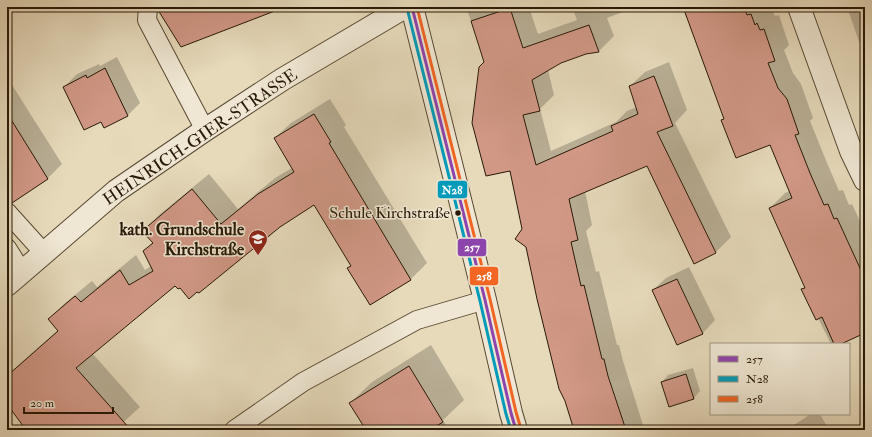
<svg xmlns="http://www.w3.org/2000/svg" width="872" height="437" viewBox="0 0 872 437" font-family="'IM FELL Double Pica',serif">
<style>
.shadow{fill:#0003}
.building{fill:#d19886;stroke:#281906}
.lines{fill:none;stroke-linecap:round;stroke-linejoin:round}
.service-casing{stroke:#584933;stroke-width:20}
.minor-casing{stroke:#584933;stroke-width:24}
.tertiary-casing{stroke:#584933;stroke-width:24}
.service{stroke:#efe7d3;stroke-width:18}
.minor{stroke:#efe7d3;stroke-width:22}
.tertiary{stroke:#efe7d3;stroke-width:22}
.bus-1-casing{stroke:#efe7d3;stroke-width:6}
.bus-2-casing{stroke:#efe7d3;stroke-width:6}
.bus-3-casing{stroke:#efe7d3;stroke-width:6}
.bus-1{stroke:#8e44ad;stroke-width:3}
.bus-2{stroke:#049bba;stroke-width:3}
.bus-3{stroke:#f26522;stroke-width:3}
.bus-dot{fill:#281906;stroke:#efe7d3;stroke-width:1.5}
.labels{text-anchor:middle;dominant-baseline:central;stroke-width:3;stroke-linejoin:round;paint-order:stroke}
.bus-label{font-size:16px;fill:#281906;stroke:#efe7d3;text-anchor:end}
.street-label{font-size:17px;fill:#281906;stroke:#efe7d3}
.poi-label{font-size:17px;font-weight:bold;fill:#281906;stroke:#efe7d3;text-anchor:end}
.line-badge{stroke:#efe7d3;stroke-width:1.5}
.badge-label{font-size:11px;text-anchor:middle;font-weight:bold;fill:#fff}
</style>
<rect width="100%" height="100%" fill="#e6dabb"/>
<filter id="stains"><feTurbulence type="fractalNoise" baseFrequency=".005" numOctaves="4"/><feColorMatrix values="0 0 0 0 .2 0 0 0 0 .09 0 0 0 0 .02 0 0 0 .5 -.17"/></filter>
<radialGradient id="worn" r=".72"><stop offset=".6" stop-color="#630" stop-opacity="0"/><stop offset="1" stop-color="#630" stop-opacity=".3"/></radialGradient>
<g class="shadow">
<path d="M466,7h63l9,27 39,-14 -5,-13h64l-29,11 7,18 -15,15 -13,2 -26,9 -12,8 6,25 -14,14 11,42 65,-29 11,-11 10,-4 -7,-21 15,-14 24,-10 18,48 -12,13 56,114 -15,15 -22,10 -47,-97 -62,26 7,34 -6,6 10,41 3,-1 18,74h2l4,16 21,67 -2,2h-67l-9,-29 -43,-172 -38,-168z"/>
<path d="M684,7h85l1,3 2,-1 3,7 4,-1 10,30 -5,5 9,23 8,11 12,34 -3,3 15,37 14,33 4,-1 6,15 3,-1 13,28v100l-27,12h-7l-13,-26 -16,-28 3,-3 -35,-79 15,-15 5,-2 -20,-47 -48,-23 2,-2z"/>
<path d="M847,7h18v52z"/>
<path d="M117,57l23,46 -12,12 -24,12 -3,-7 -37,-33 13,-13 22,-10 1,2z"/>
<path d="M7,77l55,87 -15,15 -40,22z"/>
<path d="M330,99l16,26 -2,2 83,136 -16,16 -41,24 -18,-37 -38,-62 -134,82 -5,-2 -83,69 48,54 -25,23h-85l-20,-22 -3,-2v-31l51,-45 -9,-11 16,-16 27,-22 5,6 39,-32 9,15 6,-4 -7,-15 9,-9 -9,-11 15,-16 50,-41 29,35 37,-31 17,-10 -17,-30 16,-15z"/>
<path d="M689,267l26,53 -12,13 -26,11 -24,-54 13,-12z"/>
<path d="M431,345l33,55 -21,20 6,10h-87l3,-3 -15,-24 22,-21z"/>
<path d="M693,368l7,23 -6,7 -32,-16 6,-7z"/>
<path d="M811,414h9l9,16h-43z"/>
</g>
<g class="building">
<path d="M158,7h122v2l-99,38 -23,-37z"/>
<path d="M683,7h61l3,8 4,-1 4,11 2,-2 3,7 4,-1 11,32 -7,2 10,25 9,11 12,35 -4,1 15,38 14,32 4,-1 6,15 3,-1 28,61v54l-24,11h-7l-12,-27 -6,3 -15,-31 4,-1 -36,-80 23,-10 -22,-53 -34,13 -15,-38 3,-1z"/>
<path d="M510,8l13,40 66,-23 10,27 -13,2 -25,9 -29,17 8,31 -17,4 13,50 77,-34 -2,-5 27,-12 -9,-28 25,-10 19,50 -16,6 59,121 -22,11 -47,-98 -78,33 9,41 -7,2 10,44 3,-1 18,74h2l4,17 18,54h-52l-9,-29 -6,-12 -22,-90 -11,-52 -11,-8 7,-10 -12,-58 -24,5 -14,-53 7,-56 5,-5 -13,-41z"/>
<path d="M105,68l23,48 -24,12 -3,-6 -17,8 -21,-43 23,-12 1,3z"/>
<path d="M7,113l41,66 -36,24 -5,-1z"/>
<path d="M314,114l17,28 -2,1 82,137 -41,25 -23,-37 4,-2 -37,-61 -34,22 -81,66 -2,-1 -8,7 -9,-11 -2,1 -3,-3 -99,82 55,62h-105l-19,-26v-28l51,-45 -10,-12 27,-23 6,6 39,-32 9,15 24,-14 -10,-20 10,-8 -11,-12 50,-42 29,35 37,-30 36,-22 -20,-34z"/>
<path d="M677,279l26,55 -26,11 -25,-55z"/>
<path d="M409,366l34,56 -13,8h-64l-17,-27z"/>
<path d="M686,374l8,25 -25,8 -8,-25z"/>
</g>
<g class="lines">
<g class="service-casing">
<g id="service">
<path d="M148,7l-1,13 58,110"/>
<path d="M7,212l37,41"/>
<path d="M7,248l15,24"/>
<path d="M234,430l69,-48 114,-62 68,-20"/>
</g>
</g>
<g class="minor-casing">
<g id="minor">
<path d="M799,7l52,144 14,29"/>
<path d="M7,285l109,-94 89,-61 78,-51 122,-72"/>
</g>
</g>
<g class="tertiary-casing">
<path id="tertiary" d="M412,7l73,293 26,113 5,17"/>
</g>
<use href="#service" class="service"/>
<use href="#minor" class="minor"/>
<use href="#tertiary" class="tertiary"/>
<g class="bus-1-casing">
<path id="bus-1" d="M412,7l73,293 26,113 5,17"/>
</g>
<g class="bus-2-casing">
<path id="bus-2" d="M407,8l73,293 26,113 5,16"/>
</g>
<g class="bus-3-casing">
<path id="bus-3" d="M417,7l73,292 26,113 5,17"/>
</g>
<use href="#bus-1" class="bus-1"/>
<use href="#bus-2" class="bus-2"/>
<use href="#bus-3" class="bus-3"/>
</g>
<defs>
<g id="school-pin" transform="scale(1)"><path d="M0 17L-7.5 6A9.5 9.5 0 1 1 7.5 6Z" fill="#8f2418" stroke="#efe7d3"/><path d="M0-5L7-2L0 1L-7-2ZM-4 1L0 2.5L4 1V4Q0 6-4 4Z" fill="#fff"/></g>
</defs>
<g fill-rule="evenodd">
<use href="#school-pin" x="258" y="239"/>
</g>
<circle class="bus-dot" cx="458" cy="213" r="3.5"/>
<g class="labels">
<g class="bus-label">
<text x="450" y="213">Schule Kirchstraße</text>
</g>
<g class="street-label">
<text transform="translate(200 137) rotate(-34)">HEINRICH-GIER-STRASSE</text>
</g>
<g class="poi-label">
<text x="244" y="229">kath. Grundschule<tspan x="244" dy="20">Kirchstraße</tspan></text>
</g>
</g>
<g class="line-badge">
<rect x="437" y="180" width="31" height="19" rx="4" fill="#049bba"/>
<rect x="457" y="238" width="30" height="19" rx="4" fill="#8e44ad"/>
<rect x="469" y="266" width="30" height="20" rx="4" fill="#f26522"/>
</g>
<g class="badge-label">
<text x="452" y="194">N28</text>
<text x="472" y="251">257</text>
<text x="484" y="280">258</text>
</g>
<rect width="872" height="437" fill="none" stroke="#e6dabb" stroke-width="24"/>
<rect x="8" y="8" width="856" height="421" fill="none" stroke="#281906" stroke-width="2"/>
<rect x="12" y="12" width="848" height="413" fill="none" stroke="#281906"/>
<rect x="710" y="343" width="140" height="72" fill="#efe7d3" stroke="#9f9581"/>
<rect x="718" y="356" width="20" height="6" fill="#8e44ad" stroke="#9f9581"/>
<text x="746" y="363" font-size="12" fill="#281906">257</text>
<rect x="718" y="376" width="20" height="6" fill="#049bba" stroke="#9f9581"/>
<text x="746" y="383" font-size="12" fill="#281906">N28</text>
<rect x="718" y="396" width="20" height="6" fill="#f26522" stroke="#9f9581"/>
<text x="746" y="403" font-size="12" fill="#281906">258</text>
<path d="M24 407v6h89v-6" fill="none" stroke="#281906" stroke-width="2"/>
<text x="30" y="407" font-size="12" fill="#281906" stroke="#efe7d3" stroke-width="3" paint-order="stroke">20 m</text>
<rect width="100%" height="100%" filter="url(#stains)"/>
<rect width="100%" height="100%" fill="url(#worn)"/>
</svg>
